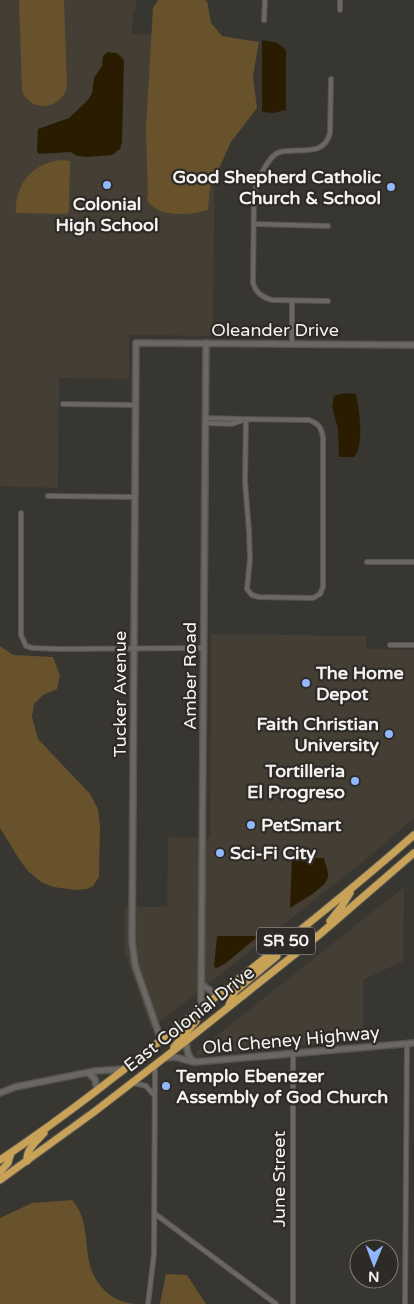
<svg xmlns="http://www.w3.org/2000/svg" width="414" height="1304" viewBox="0 0 414 1304" font-family="'Varela Round',sans-serif">
<style>
.built{fill:#443e34}
.green{fill:#67522c}
.water{fill:#2a1c00}
.lines{fill:none;stroke-linecap:round;stroke-linejoin:round}
.minor-casing{stroke:#575551;stroke-width:6}
.tertiary-casing{stroke:#575551;stroke-width:8}
.trunk-casing{stroke:#575551;stroke-width:9}
.minor{stroke:#6b6863;stroke-width:4}
.tertiary{stroke:#6b6863;stroke-width:5}
.trunk{stroke:#c8a256;stroke-width:7}
.poi-dot{fill:#91b8fd;stroke:#2e2b27;stroke-width:2}
.labels{text-anchor:middle;dominant-baseline:central;stroke-width:4.5;stroke-linejoin:round;paint-order:stroke}
.shield{fill:#2e2b27;stroke:#b9b7b4;stroke-width:1}
.shield-label{font-size:16px;font-weight:bold;fill:#f5f3f1}
.poi-label{font-size:18px;font-weight:bold;fill:#f5f3f1;stroke:#2e2b27;text-anchor:start}
.street-label{font-size:18px;fill:#f5f3f1;stroke:#2e2b27}
</style>
<rect width="100%" height="100%" fill="#383631"/>
<g class="built">
<path d="M0,0h136v11h-3l-1,23 84,1 -3,301 -84,-1v44l-70,-1 -1,110 -58,-2z"/>
<path d="M211,634l155,2v13l48,1v168l-50,43 -213,168 -26,-76v-46h42l1,-70 42,1z"/>
<path d="M404,887l-1,74 -40,19v60l-166,15 -1,-3z"/>
</g>
<g class="green">
<path d="M19,0h45l3,87c-6,23 -36,26 -45,4z"/>
<path d="M158,0h46l3,1 4,22 11,13 37,6 -6,34 4,32 -26,34 -21,46 -2,22c-17,5 -52,9 -61,-11l1,-3 -2,-68 7,-120z"/>
<path d="M62,160l8,1 -1,50 -3,3 -50,-1c-2,-28 17,-51 46,-53z"/>
<path d="M0,646l13,9 40,2 7,19 -3,13 -14,6 -9,9 -2,13 6,22 52,55 8,15 2,16 -1,52 -6,9 -6,3 -11,1 -23,-3 -12,-5 -13,-11 -9,-12 -19,-31z"/>
<path d="M72,1200c22,24 7,57 27,84 10,13 20,18 36,20h-135v-86l32,-15z"/>
<path d="M166,1274l21,1 19,29h-46z"/>
</g>
<g class="water">
<path d="M262,40l15,3 9,7v60l-13,3 -11,-1z"/>
<path d="M108,52l9,1 7,7 -2,82 -2,7 -8,6 -26,2 -9,-1 -6,-4 -32,2 -2,-3 1,-22 31,-11 19,-18 4,-7 2,-15 8,-12 1,-10z"/>
<path d="M345,393l11,1c3,15 9,51 -2,63h-15l-1,-28 -6,-23 2,-10z"/>
<path d="M292,858h32c1,5 5,14 4,19 -2,11 -29,25 -38,31z"/>
<path d="M217,936h38l1,2 -30,25 -9,5 -3,-1z"/>
</g>
<g class="lines">
<g class="minor-casing">
<g id="minor">
<path d="M340,10v-10"/>
<path d="M264,20l1,-20"/>
<path d="M254,224l74,2"/>
<path d="M328,301l-56,-1c-10,-3 -16,-7 -19,-17l1,-90c3,-11 14,-38 26,-41 18,-5 44,6 50,-19l1,-54"/>
<path d="M292,344v-43"/>
<path d="M63,404l73,1"/>
<path d="M206,418l36,1"/>
<path d="M246,419l63,1c10,4 12,7 14,17v150l-3,7 -7,4 -54,-1 -7,-2 -5,-6 3,-30 -1,-28 -4,-50z"/>
<path d="M206,423l26,1 14,-5"/>
<path d="M48,496l87,1"/>
<path d="M21,513v122l5,11 7,2 25,1 146,-1"/>
<path d="M367,562h47"/>
<path d="M390,645h24"/>
<path d="M293,1053v251"/>
<path d="M133,1083l13,3 7,8"/>
<path d="M154,1213l122,91"/>
<path d="M148,1304l6,-50 1,-187"/>
<path d="M405,1304l2,-260"/>
</g>
</g>
<g class="tertiary-casing">
<g id="tertiary">
<path d="M201,984l10,7 8,3"/>
<path d="M201,1009l5,-666"/>
<path d="M161,1040l-26,-75 -3,-24 4,-598 278,2"/>
<path d="M186,1041c1,9 1,16 9,21l219,-19"/>
<path d="M165,1058l10,-1 18,5"/>
<path d="M88,1073l7,6 2,12"/>
<path d="M0,1093l15,-6 80,-16 30,-2"/>
</g>
</g>
<g class="trunk-casing">
<g id="trunk">
<path d="M330,921l12,-15 8,-13"/>
<path d="M229,1005l6,-14 42,-35v-7"/>
<path d="M174,1047l22,-26 5,-11"/>
<path d="M0,1160c72,-48 140,-103 208,-157 70,-55 139,-109 206,-168"/>
<path d="M27,1161c-1,-12 9,-19 17,-28"/>
<path d="M0,1172l8,-9 3,-10"/>
<path d="M0,1180l94,-68 92,-71 133,-106 95,-82"/>
</g>
</g>
<use href="#minor" class="minor"/>
<use href="#tertiary" class="tertiary"/>
<use href="#trunk" class="trunk"/>
</g>
<g class="poi-dot">
<circle cx="107" cy="185" r="5"/>
<circle cx="391" cy="187" r="5"/>
<circle cx="306" cy="683" r="5"/>
<circle cx="389" cy="734" r="5"/>
<circle cx="355" cy="781" r="5"/>
<circle cx="251" cy="825" r="5"/>
<circle cx="220" cy="853" r="5"/>
<circle cx="166" cy="1086" r="5"/>
</g>
<g class="labels">
<rect class="shield" x="257" y="927.5" width="58" height="27" rx="4"/>
<g class="shield-label">
<text x="286" y="941">SR 50</text>
</g>
<g class="poi-label">
<text x="381" y="177" text-anchor="end">Good Shepherd Catholic<tspan x="381" dy="21">Church &amp; School</tspan></text>
<text x="107" y="204" text-anchor="middle">Colonial<tspan x="107" dy="21">High School</tspan></text>
<text x="316" y="673">The Home<tspan x="316" dy="21">Depot</tspan></text>
<text x="379" y="724" text-anchor="end">Faith Christian<tspan x="379" dy="21">University</tspan></text>
<text x="345" y="771" text-anchor="end">Tortilleria<tspan x="345" dy="21">El Progreso</tspan></text>
<text x="261" y="825">PetSmart</text>
<text x="230" y="853">Sci-Fi City</text>
<text x="176" y="1076">Templo Ebenezer<tspan x="176" dy="21">Assembly of God Church</tspan></text>
</g>
<g class="street-label">
<text x="275" y="330">Oleander Drive</text>
<text transform="translate(190 676) rotate(-90)">Amber Road</text>
<text transform="translate(120 694) rotate(-90)">Tucker Avenue</text>
<text transform="translate(189 1019) rotate(-38)">East Colonial Drive</text>
<text transform="translate(291 1040) rotate(-5)">Old Cheney Highway</text>
<text transform="translate(279 1179) rotate(-90)">June Street</text>
</g>
</g>
<g transform="translate(374 1264) rotate(181)"><circle r="24" fill="#2e2b27" stroke="#7e7b78"/>
<path d="M0-4L9 19L0 12L-9 19Z" fill="#91b8fd"/>
<text y="-8" font-size="14" font-weight="bold" text-anchor="middle" fill="#f5f3f1">N</text>
</g>
</svg>
